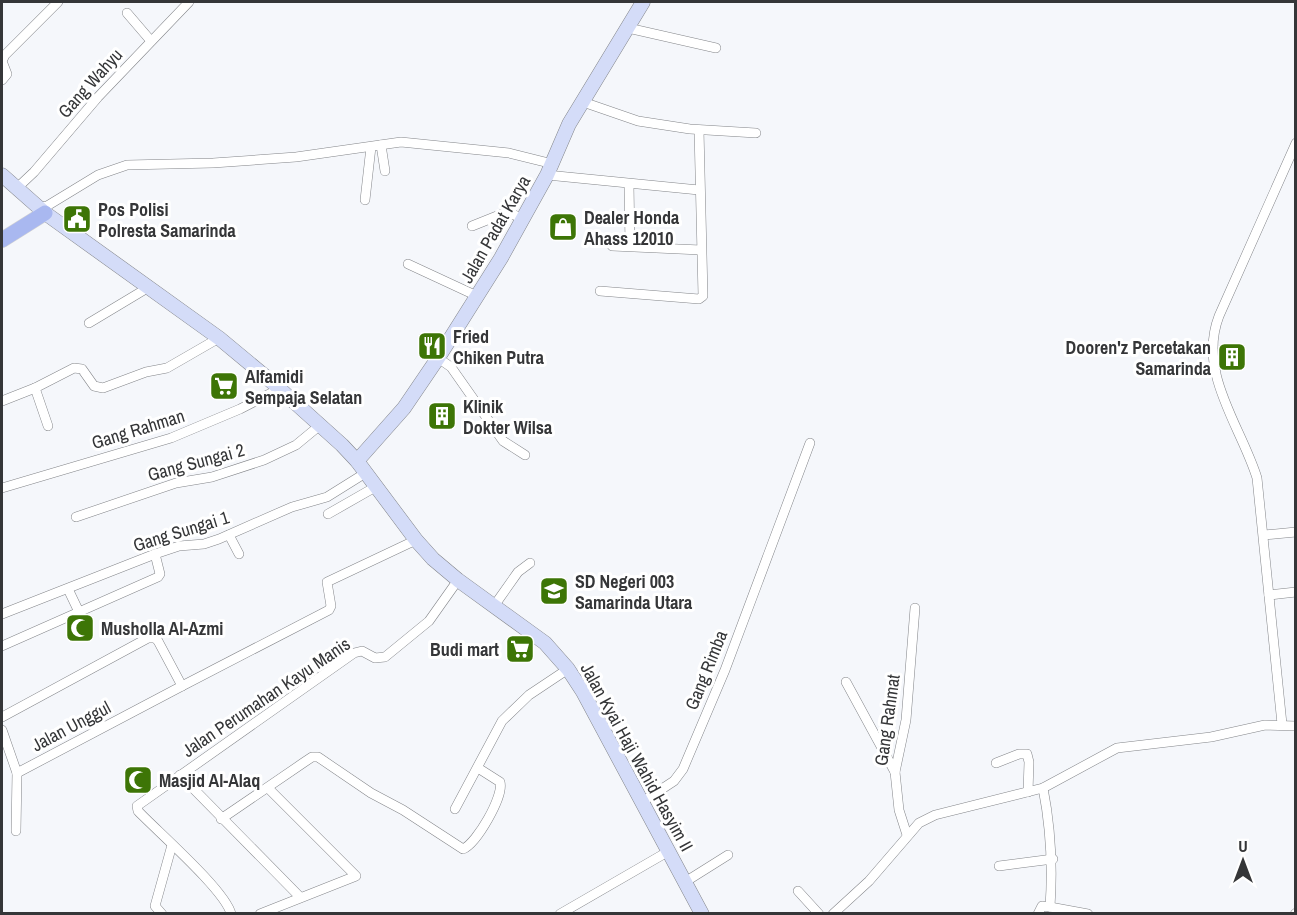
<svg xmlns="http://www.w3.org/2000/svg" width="1297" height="915" viewBox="0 0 1297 915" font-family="'Archivo Narrow',sans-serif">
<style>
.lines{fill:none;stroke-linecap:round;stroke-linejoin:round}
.street-casing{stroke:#838589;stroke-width:10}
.secondary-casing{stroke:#838589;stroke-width:15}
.primary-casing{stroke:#d3d3d3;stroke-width:16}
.street{stroke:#fff;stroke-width:9}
.secondary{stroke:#d4dcf8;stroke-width:14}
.primary{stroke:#a9b8f0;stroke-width:15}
.labels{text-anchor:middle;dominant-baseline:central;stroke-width:6;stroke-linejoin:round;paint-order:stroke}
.street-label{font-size:18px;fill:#353638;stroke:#fff}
.poi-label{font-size:18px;font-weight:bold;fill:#353638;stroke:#fff;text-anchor:start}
</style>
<rect width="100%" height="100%" fill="#f5f7fb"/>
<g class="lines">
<g class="street-casing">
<g id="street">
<path d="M127,13l24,28"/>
<path d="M628,28l88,20"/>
<path d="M2,80l5,-6 -5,-13 3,-6 53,-53"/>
<path d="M583,102l55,19 52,8 66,4"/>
<path d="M381,145l4,26"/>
<path d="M547,175l152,15"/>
<path d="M629,184l1,62"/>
<path d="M17,188l17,-16 64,-75 91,-95"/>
<path d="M365,200l6,-53"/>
<path d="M39,207l8,-1 51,-31 29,-10 86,-2 83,-6 105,-15 108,11 44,11"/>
<path d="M472,226l35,-14 17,7"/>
<path d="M612,246l89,4"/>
<path d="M408,264l69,32"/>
<path d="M600,291l99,8 4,-3 -4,-166"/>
<path d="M89,323l60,-36"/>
<path d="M438,358l13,9 52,74 22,14"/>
<path d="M35,388l13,38"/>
<path d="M2,401l33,-13 39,-20 8,1 12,17 9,2 43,-16 21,-4 52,-30"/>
<path d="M2,488l169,-50 69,-29 39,-20"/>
<path d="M328,514l49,-28"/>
<path d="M76,517l100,-34 36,-6 52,-17 32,-15 23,-19"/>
<path d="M229,535l10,19"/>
<path d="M1264,535l32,-3"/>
<path d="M68,589l11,23"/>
<path d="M1269,595l27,-3"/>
<path d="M494,606l24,-34 12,-9"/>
<path d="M2,614l153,-60 24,-8 25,-2 15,-5 73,-32 35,-10 40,-25"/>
<path d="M2,646l156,-69 2,-3 -5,-20"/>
<path d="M846,682l49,90"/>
<path d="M2,717l146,-79h7l3,3 24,45 147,-76 2,-4 -4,-24 89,-42"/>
<path d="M1282,724l-25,-246c-16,-52 -60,-105 -38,-162l77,-173"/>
<path d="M2,730l15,43 165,-87"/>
<path d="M996,763l23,-9h8l2,8 -1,30"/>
<path d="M180,775l120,122"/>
<path d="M642,802l32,-21 9,-12 42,-99 85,-227"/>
<path d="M455,809l47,-88 27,-26 39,-26"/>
<path d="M221,819l82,-56 9,-6h6l53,36 32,17 60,39c14,-6 41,-53 37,-67l-22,-14"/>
<path d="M16,831l1,-58"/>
<path d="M907,835l-8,-25 -4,-38 11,-52 9,-112"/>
<path d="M999,866l54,-7"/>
<path d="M685,882l43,-27"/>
<path d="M798,891l21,23"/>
<path d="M1050,907l38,7"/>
<path d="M162,914l-7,-8 17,-61"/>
<path d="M231,914c-5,-23 -74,-83 -93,-103l-1,-5 217,-153 8,-2 13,7 10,-1 44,-36 29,-41"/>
<path d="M260,914l96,-38 -88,-88"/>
<path d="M560,914l109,-63"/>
<path d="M833,914l36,-33 50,-58 16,-8 108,-27 74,-40 94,-11 54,-12 31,1"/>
<path d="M1038,914l4,-8 8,1c3,-42 1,-78 -7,-119"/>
<path d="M1295,914l1,-1"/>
</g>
</g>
<g class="secondary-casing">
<g id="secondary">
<path d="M2,175l43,38 174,125 53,44 70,63 15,16 59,79 17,19 25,21 87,63 23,26 15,23 119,222"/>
<path d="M357,461l47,-53 34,-50 63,-100 46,-83 22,-51 74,-122"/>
</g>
</g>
<g class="primary-casing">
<path id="primary" d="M2,240l43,-27"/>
</g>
<use href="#street" class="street"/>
<use href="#secondary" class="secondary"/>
<use href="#primary" class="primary"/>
</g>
<defs>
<g id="civic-square" transform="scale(1.5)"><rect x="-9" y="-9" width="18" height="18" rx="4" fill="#3d7506" stroke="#fff"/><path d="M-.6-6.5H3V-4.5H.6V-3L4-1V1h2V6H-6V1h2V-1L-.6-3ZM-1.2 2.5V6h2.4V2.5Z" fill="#fff"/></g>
<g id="shop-square" transform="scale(1.5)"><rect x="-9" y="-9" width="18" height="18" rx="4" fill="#3d7506" stroke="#fff"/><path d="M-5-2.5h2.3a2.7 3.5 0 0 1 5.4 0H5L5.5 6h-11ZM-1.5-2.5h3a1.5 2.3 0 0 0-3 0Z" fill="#fff"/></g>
<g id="restaurant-square" transform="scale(1.5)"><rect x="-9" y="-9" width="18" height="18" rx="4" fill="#3d7506" stroke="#fff"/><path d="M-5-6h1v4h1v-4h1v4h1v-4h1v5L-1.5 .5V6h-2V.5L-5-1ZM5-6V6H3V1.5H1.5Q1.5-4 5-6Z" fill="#fff"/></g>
<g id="building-square" transform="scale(1.5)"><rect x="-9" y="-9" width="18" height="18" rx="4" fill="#3d7506" stroke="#fff"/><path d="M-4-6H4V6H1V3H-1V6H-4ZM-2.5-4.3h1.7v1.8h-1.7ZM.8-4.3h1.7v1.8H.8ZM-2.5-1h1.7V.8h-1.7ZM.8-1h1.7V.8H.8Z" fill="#fff"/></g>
<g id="supermarket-square" transform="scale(1.5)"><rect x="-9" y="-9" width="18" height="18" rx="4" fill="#3d7506" stroke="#fff"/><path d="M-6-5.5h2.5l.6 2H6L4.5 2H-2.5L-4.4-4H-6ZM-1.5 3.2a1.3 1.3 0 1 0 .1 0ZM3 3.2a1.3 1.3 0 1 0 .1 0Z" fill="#fff"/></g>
<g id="school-square" transform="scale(1.5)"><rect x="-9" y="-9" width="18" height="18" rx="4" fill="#3d7506" stroke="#fff"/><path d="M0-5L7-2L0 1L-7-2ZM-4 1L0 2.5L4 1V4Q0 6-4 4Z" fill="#fff"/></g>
<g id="mosque-square" transform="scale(1.5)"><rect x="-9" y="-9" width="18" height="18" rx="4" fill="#3d7506" stroke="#fff"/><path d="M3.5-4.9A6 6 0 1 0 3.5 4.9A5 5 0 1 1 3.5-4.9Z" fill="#fff"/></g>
</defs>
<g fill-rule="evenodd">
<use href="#civic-square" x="77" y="219"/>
<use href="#shop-square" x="563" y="227"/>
<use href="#restaurant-square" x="432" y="346"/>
<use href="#building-square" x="1232" y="357"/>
<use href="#supermarket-square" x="224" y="386"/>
<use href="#building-square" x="442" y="416"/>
<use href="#school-square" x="554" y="591"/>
<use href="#mosque-square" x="80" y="628"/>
<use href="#supermarket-square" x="520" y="649"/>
<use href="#mosque-square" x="138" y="780"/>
</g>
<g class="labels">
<g class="street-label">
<text transform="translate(90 83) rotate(-48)">Gang Wahyu</text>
<text transform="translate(495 229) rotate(-60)">Jalan Padat Karya</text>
<text transform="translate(138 429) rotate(-17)">Gang Rahman</text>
<text transform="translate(196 462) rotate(-15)">Gang Sungai 2</text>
<text transform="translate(181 531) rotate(-17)">Gang Sungai 1</text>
<text transform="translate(706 670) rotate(-68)">Gang Rimba</text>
<text transform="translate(266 697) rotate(-34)">Jalan Perumahan Kayu Manis</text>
<text transform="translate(887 720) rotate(-82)">Gang Rahmat</text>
<text transform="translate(71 726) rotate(-28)">Jalan Unggul</text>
<text transform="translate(637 757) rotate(61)">Jalan Kyai Haji Wahid Hasyim II</text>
</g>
<g class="poi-label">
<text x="98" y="209">Pos Polisi<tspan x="98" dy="21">Polresta Samarinda</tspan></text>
<text x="584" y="217">Dealer Honda<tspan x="584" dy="21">Ahass 12010</tspan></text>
<text x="453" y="336">Fried<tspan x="453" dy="21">Chiken Putra</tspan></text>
<text x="1211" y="347" text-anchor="end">Dooren'z Percetakan<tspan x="1211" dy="21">Samarinda</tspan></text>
<text x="245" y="376">Alfamidi<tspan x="245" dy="21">Sempaja Selatan</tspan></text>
<text x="463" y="406">Klinik<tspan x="463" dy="21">Dokter Wilsa</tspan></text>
<text x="575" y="581">SD Negeri 003<tspan x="575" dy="21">Samarinda Utara</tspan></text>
<text x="101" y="628">Musholla Al-Azmi</text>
<text x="499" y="649" text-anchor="end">Budi mart</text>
<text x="159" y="780">Masjid Al-Alaq</text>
</g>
</g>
<rect width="1297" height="915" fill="none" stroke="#353638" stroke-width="6"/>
<g transform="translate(1243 861)" stroke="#ffffff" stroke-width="4.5" paint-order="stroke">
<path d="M0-4.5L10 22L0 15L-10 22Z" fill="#353638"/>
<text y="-9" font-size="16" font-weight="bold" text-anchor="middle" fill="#353638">U</text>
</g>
</svg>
